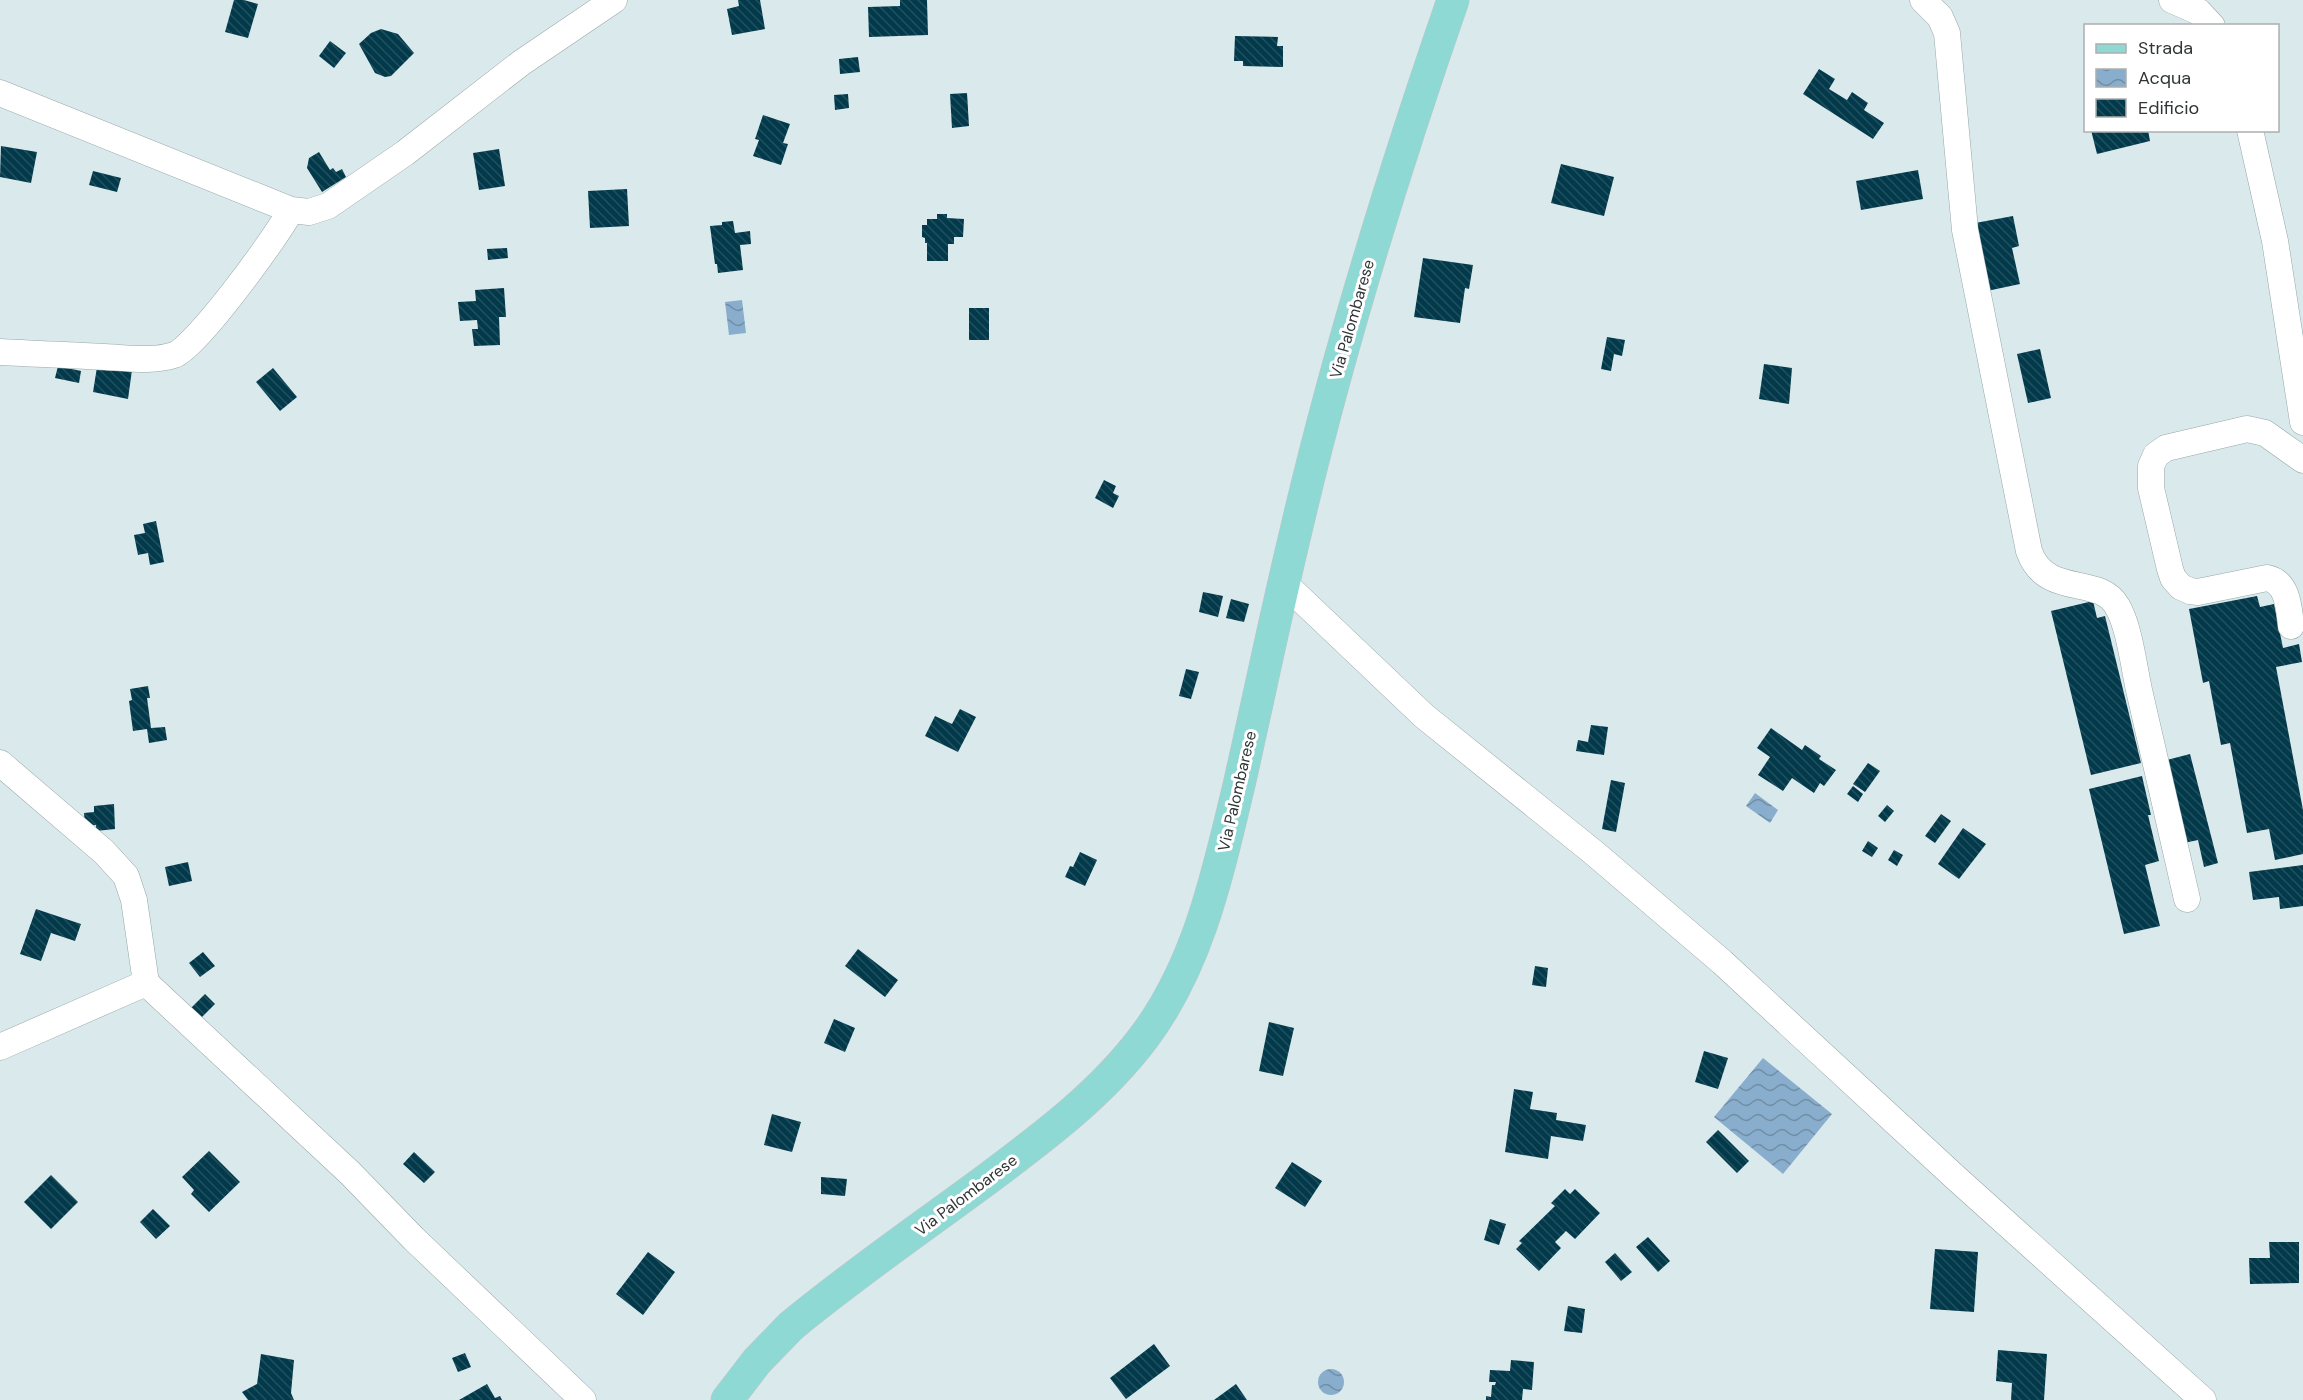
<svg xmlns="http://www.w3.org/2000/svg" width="2303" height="1400" viewBox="0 0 2303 1400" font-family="'DM Sans',sans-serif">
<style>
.water{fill:url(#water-waves)}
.building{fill:url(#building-back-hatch)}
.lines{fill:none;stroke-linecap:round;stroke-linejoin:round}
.minor-casing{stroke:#97a6a8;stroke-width:27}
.major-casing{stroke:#c5c7c7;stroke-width:33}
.minor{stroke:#fff;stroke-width:26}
.major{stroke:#8fd9d4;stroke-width:32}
.labels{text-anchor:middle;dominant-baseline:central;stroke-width:6;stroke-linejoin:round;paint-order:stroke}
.street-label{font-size:16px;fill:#303637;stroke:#fff}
</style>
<defs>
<pattern id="water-waves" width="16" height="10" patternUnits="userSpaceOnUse" patternTransform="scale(1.5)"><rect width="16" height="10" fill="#89adcc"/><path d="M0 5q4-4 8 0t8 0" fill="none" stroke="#708ea6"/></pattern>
<pattern id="building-back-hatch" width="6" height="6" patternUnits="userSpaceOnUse" patternTransform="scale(1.5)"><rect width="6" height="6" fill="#033a4b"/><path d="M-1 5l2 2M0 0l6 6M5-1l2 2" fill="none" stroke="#204f5d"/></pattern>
</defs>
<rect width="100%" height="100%" fill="#daeaec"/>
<g class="water">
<path d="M742,300l4,33 -17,2 -4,-33z"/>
<path d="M1755,793l23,17 -8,13 -24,-17z"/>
<path d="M1763,1058l69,56 -49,60 -69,-57z"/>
<circle cx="1331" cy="1382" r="13"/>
</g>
<g class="building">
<path d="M234,0h10l14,4 -10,34 -23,-6z"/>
<path d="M738,0h22l5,29 -33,6 -5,-26 12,-3z"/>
<path d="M900,0h27l1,35 -59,2 -1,-30 32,-1z"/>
<path d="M381,29l17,5 16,19 -23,23 -6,1 -10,-4 -16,-29 12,-11z"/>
<path d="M1235,36l43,1 -1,9h6v21l-40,-1v-5h-9z"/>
<path d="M330,41l16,12 -12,15 -15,-12z"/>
<path d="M858,57l2,15 -20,2 -1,-15z"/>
<path d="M1819,69l16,10 -6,10 18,11 5,-8 16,11 -4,7 20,13 -11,16 -70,-45z"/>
<path d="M967,93l2,33 -17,2 -2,-34z"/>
<path d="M848,94l1,14 -14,2 -1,-15z"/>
<path d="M763,115l27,9 -7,19 5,1 -7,21 -28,-9 6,-16 -4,-1z"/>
<path d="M2091,130h57l2,11 -53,13z"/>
<path d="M1,146l36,6 -6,31 -31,-6z"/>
<path d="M499,149l6,37 -26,4 -6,-37z"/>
<path d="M319,152l11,18 3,-2 3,4 6,-3 4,8 -24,15 -15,-24 2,-10z"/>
<path d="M1561,164l53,13 -10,39 -53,-13z"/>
<path d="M1918,170l5,29 -62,11 -5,-29z"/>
<path d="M93,171l28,7 -4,14 -28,-7z"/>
<path d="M627,189l2,37 -39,2 -2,-37z"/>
<path d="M937,214h10v4l17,1 -1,18h-9v7h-6v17h-21v-18h-2v-5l-3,-1v-12h5v-6h10z"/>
<path d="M2013,216l6,30 -7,2 8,36 -33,7 -17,-67z"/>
<path d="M733,221l2,12 15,-2 1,13 -11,1 3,25 -25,3 -1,-9h-2l-5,-38 12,-1v-3z"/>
<path d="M507,248l1,10 -20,2 -1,-11z"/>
<path d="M1423,258l50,7 -4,24 -4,-1 -5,35 -46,-6z"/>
<path d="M504,288l2,29h-7l1,28 -26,1 -2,-17h6l-1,-9 -17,1 -2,-19 18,-1 -1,-11z"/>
<rect x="969" y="308" width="20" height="32"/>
<path d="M1607,337l18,3 -3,16 -8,-2 -3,17 -10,-2z"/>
<path d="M2040,349l11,49 -23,5 -11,-49z"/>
<path d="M1764,364l28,4 -3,36 -30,-5z"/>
<path d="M58,366l23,5 -2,12 -24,-5z"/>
<path d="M97,367l35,3 -4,29 -35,-7z"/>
<path d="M273,368l24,29 -17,14 -24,-29z"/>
<path d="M1104,480l12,6 -3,7 6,3 -6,12 -18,-10z"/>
<path d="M156,521l8,41 -14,3 -2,-12 -10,2 -4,-20 11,-2 -2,-9z"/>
<path d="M1203,592l20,4 -5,21 -19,-5z"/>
<path d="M2257,596l3,11 14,-3 9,44 16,-4 3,18 -26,5 27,143v44l-28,6 -6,-31 -22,4 -17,-90 -9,2 -12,-64 -6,2 -14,-74z"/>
<path d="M1231,599l18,5 -5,18 -18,-4z"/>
<path d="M2093,601l4,17 8,-2 36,147 -50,12 -40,-164z"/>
<path d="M1186,669l13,3 -8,27 -12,-3z"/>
<path d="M148,686l2,12h-3l4,30 14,-1 2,13 -18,3 -2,-14 -14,2 -4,-30 3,-1 -2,-11z"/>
<path d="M960,709l16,8 -18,35 -33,-16 10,-20 17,8z"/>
<path d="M1591,725l17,2 -4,28 -28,-4 2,-11 10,2z"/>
<path d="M1771,728l31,22 3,-5 16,11 -2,3 17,11 -12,16 -4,-3 -6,10 -22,-15 -9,13 -25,-16 12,-18 -13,-9z"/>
<path d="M2190,754l28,109 -14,4 -6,-27 -14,3 -21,-82z"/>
<path d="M1868,763l12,8 -15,21 -12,-8z"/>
<path d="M2142,776l9,39h-3l11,46 -14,4 15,61 -36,8 -35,-145z"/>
<path d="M1611,780l14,3 -9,49 -14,-3z"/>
<path d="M1853,786l10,8 -5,8 -11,-8z"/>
<path d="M114,804l1,25 -19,2v-6l-11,1 -1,-13 10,-1v-6z"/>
<path d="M1887,805l7,6 -9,11 -7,-6z"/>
<path d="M1941,814l10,7 -16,22 -10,-7z"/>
<path d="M1963,828l23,16 -27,35 -21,-15z"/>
<path d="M1868,841l10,7 -6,9 -10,-6z"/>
<path d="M1894,850l9,5 -6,11 -9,-6z"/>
<path d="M1080,852l17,8 -12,26 -20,-9 5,-11 3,1z"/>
<path d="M188,862l4,19 -23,5 -4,-19z"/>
<path d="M2303,865v41l-23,3 -1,-12 -26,3 -4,-28z"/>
<path d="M36,909l45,15 -6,17 -24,-8 -10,28 -21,-7z"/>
<path d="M858,949l40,31 -13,17 -40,-31z"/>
<path d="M203,952l12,14 -15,11 -11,-14z"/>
<path d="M1535,966l13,2 -2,19 -14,-2z"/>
<path d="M205,994l10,10 -14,14 -10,-10z"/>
<path d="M834,1019l21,9 -10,24 -21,-9z"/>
<path d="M1269,1022l25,6 -11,48 -24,-5z"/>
<path d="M1704,1051l24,7 -10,31 -23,-7z"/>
<path d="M1514,1089l19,3 -3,17 27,4 -1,7 30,5 -3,16 -32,-5 -3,23 -43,-7z"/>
<path d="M772,1114l29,8 -9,30 -28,-7z"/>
<path d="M1718,1130l31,31 -12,12 -31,-31z"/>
<path d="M209,1151l31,31 -31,30 -18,-18 3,-4 -12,-13z"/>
<path d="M414,1152l21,20 -11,11 -21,-19z"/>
<path d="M1292,1162l30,19 -17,26 -30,-19z"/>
<path d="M51,1175l27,27 -27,27 -27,-27z"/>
<path d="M821,1177l26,2 -2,17 -24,-2z"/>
<path d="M1565,1189l5,5 5,-5 25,24 -25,26 -9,-8 -11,11 6,6 -22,23 -23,-22 6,-6 -3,-2 36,-35 -4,-3z"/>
<path d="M153,1209l17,17 -14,13 -16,-17z"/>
<path d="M1490,1219l16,5 -7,21 -15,-5z"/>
<path d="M1648,1237l22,24 -12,11 -22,-25z"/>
<path d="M2269,1242h30v41l-49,1 -1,-26h21z"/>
<path d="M1935,1249l43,3 -4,60 -44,-3z"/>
<path d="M648,1252l27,20 -32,43 -27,-21z"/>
<path d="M1615,1253l17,19 -11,9 -16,-19z"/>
<path d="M1568,1306l17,3 -3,24 -18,-2z"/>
<path d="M1154,1344l16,22 -44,33 -16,-21z"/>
<path d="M1998,1350l49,4 -3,46h-33l1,-17 -16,-2z"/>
<path d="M465,1353l6,14 -13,5 -6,-14z"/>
<path d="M261,1354l33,6 -3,33 3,7h-46l-6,-8 15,-8z"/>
<path d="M1511,1360l23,2 -2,28 -9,-1 -1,11h-36v-4l5,1 1,-12h3l1,-3h-7l1,-12 20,1z"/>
<path d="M487,1384l8,14 5,-2 2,4h-43z"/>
<path d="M1236,1384l11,16h-33z"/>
</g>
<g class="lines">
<g class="minor-casing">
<g id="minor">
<path d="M1923,0l17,17 7,16 18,197 64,321c17,48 70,23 88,55 12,19 17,61 22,84 16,70 32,140 48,209"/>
<path d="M2172,0l27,12 13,14"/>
<path d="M0,93l291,117 18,2 19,-6 77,-53 116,-90 93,-63"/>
<path d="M2250,130l25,111 28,181"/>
<path d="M0,352c35,2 70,3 105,5 22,1 48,5 69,-2 22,-7 104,-120 117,-145"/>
<path d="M1284,583l140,133 169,136 129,110 234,216 247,222"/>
<path d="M2291,626c-2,-18 -3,-44 -24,-48l-69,14 -8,-1 -9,-4 -8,-9 -3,-9 -19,-81v-22l5,-11 10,-7 81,-19 18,4 38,27"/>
<path d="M0,763l104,89 22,24 8,24 12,83 -146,64"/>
<path d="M146,983l204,190 64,66 169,161"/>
</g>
</g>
<g class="major-casing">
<path id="major" d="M727,1400l30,-39 34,-35c64,-53 133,-100 199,-149 56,-42 112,-84 154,-140 55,-73 74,-165 95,-252 19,-84 36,-167 56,-250 42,-181 97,-359 158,-535"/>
</g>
<use href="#minor" class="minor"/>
<use href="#major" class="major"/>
</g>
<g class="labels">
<g class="street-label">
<text transform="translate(1352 319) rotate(-74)">Via Palombarese</text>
<text transform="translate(1237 791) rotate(-77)">Via Palombarese</text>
<text transform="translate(966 1195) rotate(-37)">Via Palombarese</text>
</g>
</g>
<rect x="2084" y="24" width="195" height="108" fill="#ffffff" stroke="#acafaf" stroke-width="1.5"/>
<rect x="2096" y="44" width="30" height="9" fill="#8fd9d4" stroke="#acafaf" stroke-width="1.5"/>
<text x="2138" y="54" font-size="18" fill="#303637">Strada</text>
<rect x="2096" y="69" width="30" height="18" fill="url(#water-waves)" stroke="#acafaf" stroke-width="1.5"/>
<text x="2138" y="84" font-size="18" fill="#303637">Acqua</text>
<rect x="2096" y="99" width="30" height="18" fill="url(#building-back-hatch)" stroke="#acafaf" stroke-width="1.5"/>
<text x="2138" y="114" font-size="18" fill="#303637">Edificio</text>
</svg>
